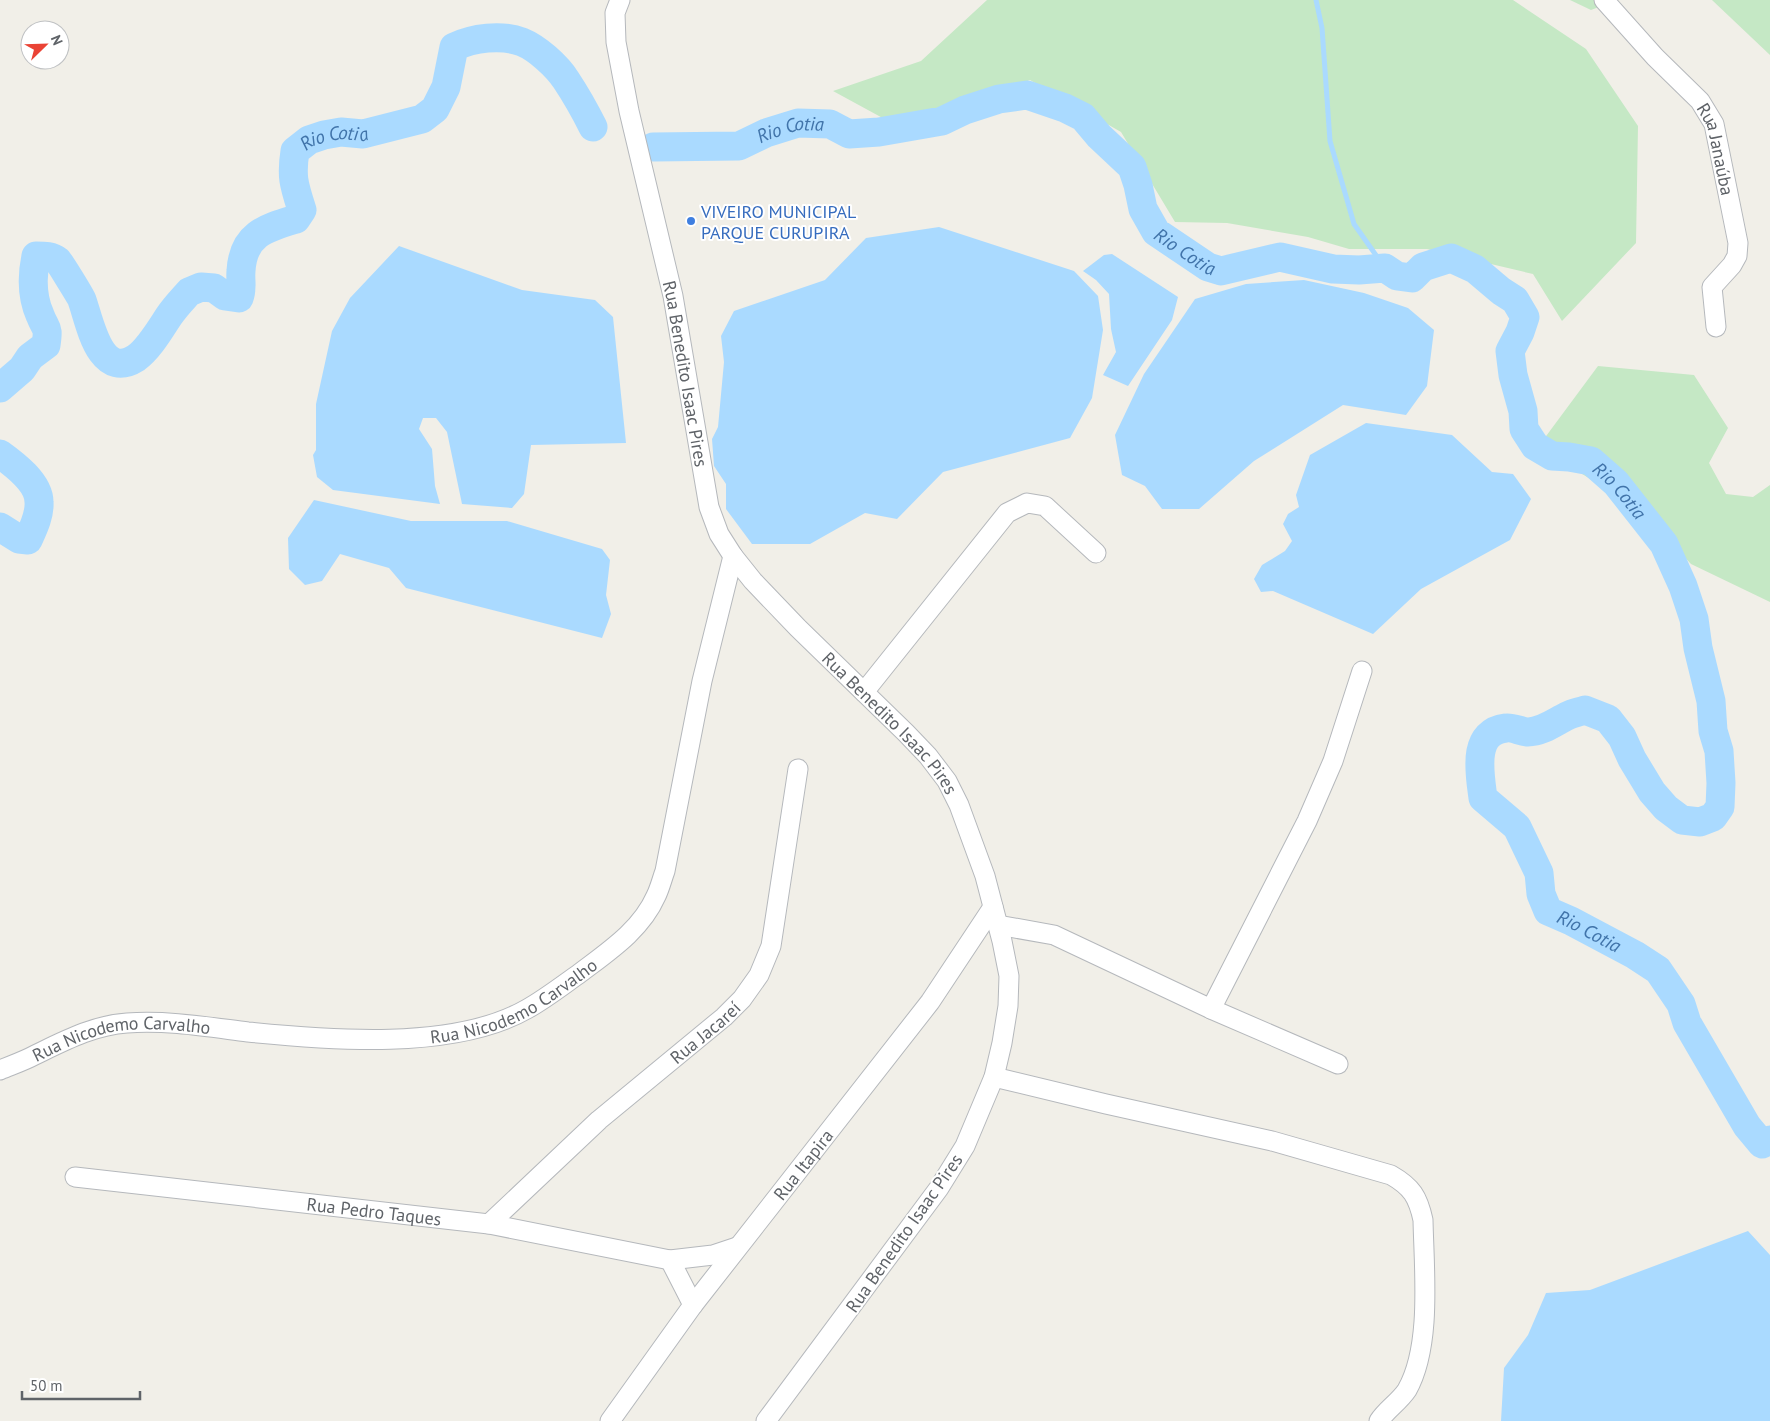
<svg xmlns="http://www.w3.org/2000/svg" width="1770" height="1421" viewBox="0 0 1770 1421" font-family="'PT Sans',sans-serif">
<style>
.green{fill:#c5e8c5}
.water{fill:#aadaff}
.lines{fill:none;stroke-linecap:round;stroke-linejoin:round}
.stream{stroke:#aadaff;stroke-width:5}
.river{stroke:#aadaff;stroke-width:29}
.minor-casing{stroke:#b5b8bc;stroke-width:21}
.minor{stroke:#fff;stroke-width:19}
.shop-dot{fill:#3f7fe0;stroke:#fff;stroke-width:2}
.labels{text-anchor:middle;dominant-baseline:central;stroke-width:4;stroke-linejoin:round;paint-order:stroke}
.street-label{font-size:18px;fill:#5f6368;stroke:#fff}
.shop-label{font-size:18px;fill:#366cbe;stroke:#fff;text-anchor:start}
.water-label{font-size:19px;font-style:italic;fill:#4174aa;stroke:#fff}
</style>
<rect width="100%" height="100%" fill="#f1efe8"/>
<g class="green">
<path d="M987,0h526l73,49 52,77 -2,117 -74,78 -29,-47 -106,-25h-78l-41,-12 -81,-14 -52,-1 -54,-90 -91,-52 -129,48 -68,-37 88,-30z"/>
<path d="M1570,0h47l-26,10z"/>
<path d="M1712,0h58v55z"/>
<path d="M1598,366l96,9 34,53 -19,35 17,31 27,3 17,-12v117l-79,-38 -50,-54 -103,-63z"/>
</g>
<g class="water">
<path d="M939,227l135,44 24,25 5,34 -11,68 -22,40 -127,34 -46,47 -32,-6 -55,31h-58l-26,-35v-25l-12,-18 -2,-27 6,-12 6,-65 -3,-26 13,-25 91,-31 41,-42z"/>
<path d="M399,246l123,44 73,10 18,17 13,126 -95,2 -7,49 -12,14 -50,-4 -15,-72 -11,-14h-13l-4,11 13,20 3,37 5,18 -107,-14 -16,-13 -4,-22 3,-5v-46l16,-73 18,-33z"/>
<path d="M1112,254l66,43 -6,23 -44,66 -25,-11 13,-23 -5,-23 -2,-35 -13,-14 -13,-9 21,-16z"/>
<path d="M1304,280l60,13 44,15 26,22 -7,56 -21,29 -63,-10 -89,56 -55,48h-37l-17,-23 -23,-11 -7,-40 29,-61 51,-75 51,-15z"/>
<path d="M1366,423l86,12 40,37 21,2 18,25 -21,41 -89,49 -48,45 -100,-43 -12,1 -7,-13 8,-14 23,-14 7,-10 -9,-17 5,-10 11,-7 -3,-12 14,-40z"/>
<path d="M314,500l97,21h96l95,28 8,11 -4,35 5,19 -9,24 -196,-50 -17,-20 -49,-14 -18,27 -17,4 -16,-16 -1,-31z"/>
<path d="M1748,1231l22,24v166h-269l3,-53 24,-33 18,-42 44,-3z"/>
</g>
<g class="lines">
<path class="stream" d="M1316,0l6,28 8,113 24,83 31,44"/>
<g class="river">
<path id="s1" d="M653,147l86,-1 27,-13 32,-10 32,1 19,10 30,-2 63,-11 23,-11 34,-11 28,-4 38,13 18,9 16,19 33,31 6,18 5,24 13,23 52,35 13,4 59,-14 53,12 26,1 26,-2 12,8 15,2 11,-11 28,-9 24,11 26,22 14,9 10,17 -5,15 -10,19 3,24 10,36 1,18 11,17 17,10 17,1 22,4 25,22 48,61 19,42 11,33 4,29 13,53 2,30 6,20 2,32 -1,24 -7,10 -13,5 -18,-2 -16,-12 -14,-16 -20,-33 -10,-22 -14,-18 -23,-9c-6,2 -12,3 -18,6 -12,6 -25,16 -39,16 -7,0 -15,-5 -22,-4 -35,4 -26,46 -23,70l34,29 22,46 2,21 7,17 23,10 64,34 23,15 23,34 6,19 60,103 15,18 8,-4"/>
<path id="s2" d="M0,388l22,-19 8,-12 16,-12c3,-20 0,-14 -6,-30 -8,-18 -8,-40 -4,-59 8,0 16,0 22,5 2,2 23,36 24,39 8,23 18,81 54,58 13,-9 25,-30 33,-42 6,-9 13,-16 20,-24l12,-5 13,1 11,8 14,2c4,-10 1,-17 2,-27 2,-37 25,-43 55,-52l6,-9c-8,-25 -11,-33 -7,-59l14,-11 15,-5 17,-3 22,2 59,-15 13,-10 11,-22 8,-40c19,-9 47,-13 68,-5 15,6 35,24 44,38 10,15 19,31 27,47"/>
<path d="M0,454c14,10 39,29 39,48 1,13 -6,27 -11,38l-9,-1 -19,-12"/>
</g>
<g class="minor-casing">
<g id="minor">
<path id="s3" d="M620,0l-5,13 1,29 13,69 44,185 36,211 10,27 14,22 20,25 45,47 108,105 22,23 19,25 12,24 26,71 17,65 7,35 -1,30 -6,37 -8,34 -29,69 -26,42 -173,233"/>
<path id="s4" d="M1604,0l51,57 45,44 14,23 24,119 -1,13 -5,9 -20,22 4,40"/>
<path d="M864,692l143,-179 20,-10 18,3 51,47"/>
<path d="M998,925l56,10 157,74 127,55"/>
<path d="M1211,1009l96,-188 26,-60 29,-90"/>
<path id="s5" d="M0,1070c12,-5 24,-9 35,-15 29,-14 59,-30 92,-32 40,-3 81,4 121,9 80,8 206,19 279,-23 18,-10 36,-24 53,-36 29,-22 61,-43 76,-77 4,-8 6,-17 9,-25l37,-190 31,-125"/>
<path d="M994,1077l112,27 166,37 119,34c21,12 27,22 32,45 1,50 9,126 -16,170 -8,12 -21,20 -28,31"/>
<path id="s6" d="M75,1177l414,47 181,36 43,-5 24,-8"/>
<path id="s7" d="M489,1224l110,-104 125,-103 18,-18 17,-24 12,-29 27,-177"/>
<path d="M670,1260l23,45"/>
<path id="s8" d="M610,1421l83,-116 237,-303 63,-95"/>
</g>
</g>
<use href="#minor" class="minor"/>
</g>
<circle class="shop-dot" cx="691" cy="221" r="5"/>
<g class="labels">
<g class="street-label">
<text stroke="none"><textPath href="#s4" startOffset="191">Rua Janaúba</textPath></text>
<text stroke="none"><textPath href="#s3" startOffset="382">Rua Benedito Isaac Pires</textPath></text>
<text stroke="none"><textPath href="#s3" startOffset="802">Rua Benedito Isaac Pires</textPath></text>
<text stroke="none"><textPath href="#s5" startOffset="532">Rua Nicodemo Carvalho</textPath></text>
<text stroke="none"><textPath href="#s7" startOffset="289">Rua Jacareí</textPath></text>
<text stroke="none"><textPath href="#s5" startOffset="128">Rua Nicodemo Carvalho</textPath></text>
<text stroke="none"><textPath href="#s8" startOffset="321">Rua Itapira</textPath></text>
<text stroke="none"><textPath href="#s6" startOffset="301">Rua Pedro Taques</textPath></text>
<text transform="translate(904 1233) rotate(-55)">Rua Benedito Isaac Pires</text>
</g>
<g class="shop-label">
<text x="701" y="211">VIVEIRO MUNICIPAL<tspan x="701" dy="21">PARQUE CURUPIRA</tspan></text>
</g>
<g class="water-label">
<text stroke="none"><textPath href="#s1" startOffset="141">Rio Cotia</textPath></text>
<text stroke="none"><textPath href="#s2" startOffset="682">Rio Cotia</textPath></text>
<text stroke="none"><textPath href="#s1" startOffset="622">Rio Cotia</textPath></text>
<text stroke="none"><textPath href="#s1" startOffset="1239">Rio Cotia</textPath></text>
<text stroke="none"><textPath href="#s1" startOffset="2125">Rio Cotia</textPath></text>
</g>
</g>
<g transform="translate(45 45) rotate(67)"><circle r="24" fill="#ffffff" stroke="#bfc1c3"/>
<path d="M0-4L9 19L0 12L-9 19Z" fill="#ea4335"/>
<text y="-8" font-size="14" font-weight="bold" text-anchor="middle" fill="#5f6368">N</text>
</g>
<path d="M22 1391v8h118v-8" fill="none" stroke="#5f6368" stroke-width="2.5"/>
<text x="30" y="1391" font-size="15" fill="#5f6368" stroke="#ffffff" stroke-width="4" paint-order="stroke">50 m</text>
</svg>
